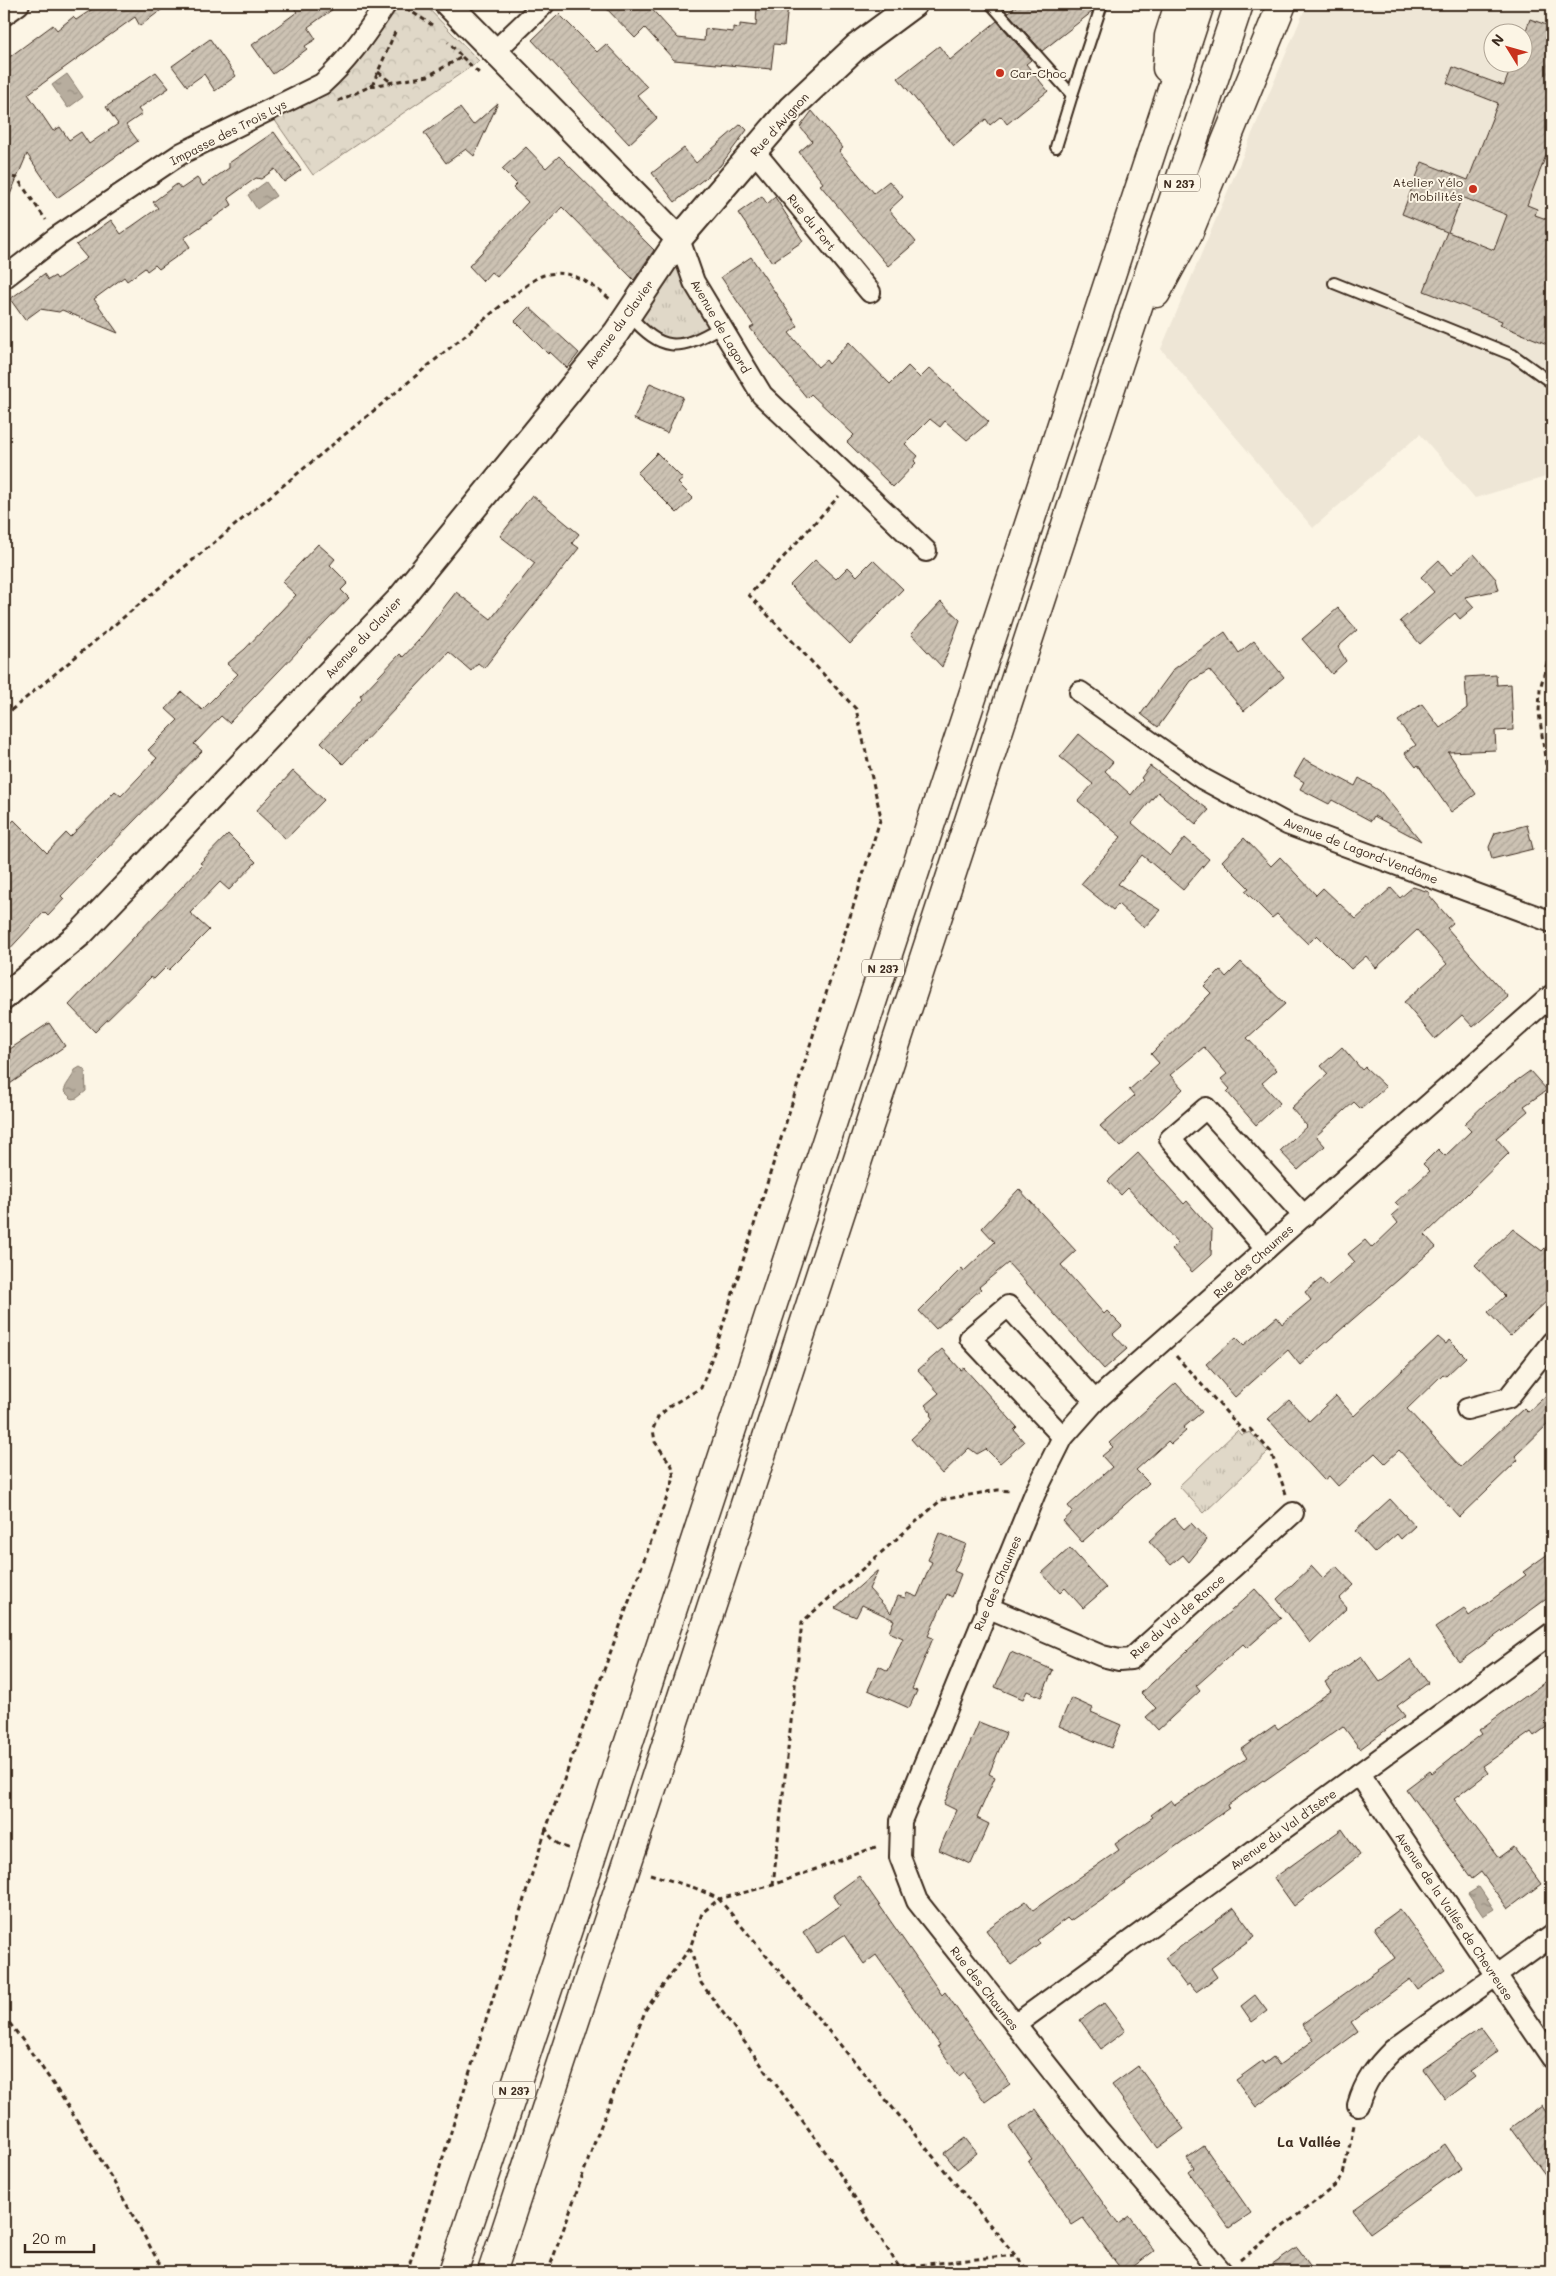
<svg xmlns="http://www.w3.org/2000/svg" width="1556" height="2276" viewBox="0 0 1556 2276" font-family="Mali,sans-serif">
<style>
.built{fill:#eee6d6;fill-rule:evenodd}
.grass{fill:url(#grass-tufts);stroke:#8e8173}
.forest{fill:url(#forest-crowns);stroke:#8e8173}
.water{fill:url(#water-ripples);stroke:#85796b}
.building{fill:url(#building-hatch);stroke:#3b2a1e;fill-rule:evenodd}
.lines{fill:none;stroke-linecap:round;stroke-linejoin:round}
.service-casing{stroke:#3b2a1e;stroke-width:14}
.minor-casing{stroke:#3b2a1e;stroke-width:24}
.tertiary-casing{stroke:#3b2a1e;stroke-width:29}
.trunk-casing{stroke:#3b2a1e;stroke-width:31}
.path{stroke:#3b2a1e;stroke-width:3;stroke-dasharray:5 4;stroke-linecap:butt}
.service{stroke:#fcf5e5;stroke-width:10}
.minor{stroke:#fcf5e5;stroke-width:20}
.tertiary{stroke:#fcf5e5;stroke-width:25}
.trunk{stroke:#fcf5e5;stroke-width:28}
.trunk-bridge-casing{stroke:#3b2a1e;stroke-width:31;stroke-linecap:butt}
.trunk-bridge{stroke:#fcf5e5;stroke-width:28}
.poi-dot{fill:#c8321e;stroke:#fcf5e5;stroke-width:2}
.labels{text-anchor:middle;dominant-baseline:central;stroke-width:4;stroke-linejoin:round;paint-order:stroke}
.shield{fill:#fcf5e5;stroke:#75675a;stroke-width:1}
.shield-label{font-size:11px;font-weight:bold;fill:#3b2a1e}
.poi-label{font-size:12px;fill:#3b2a1e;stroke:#fcf5e5;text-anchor:start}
.street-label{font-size:12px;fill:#3b2a1e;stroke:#fcf5e5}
.neighbourhood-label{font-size:14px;font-weight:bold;fill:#3b2a1e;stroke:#fcf5e5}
</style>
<defs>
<pattern id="grass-tufts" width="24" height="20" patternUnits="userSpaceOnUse" patternTransform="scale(1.25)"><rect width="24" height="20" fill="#e0d8c8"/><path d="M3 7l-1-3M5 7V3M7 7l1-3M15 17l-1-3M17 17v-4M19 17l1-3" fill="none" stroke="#c1baab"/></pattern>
<pattern id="forest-crowns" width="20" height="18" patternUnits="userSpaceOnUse" patternTransform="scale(1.25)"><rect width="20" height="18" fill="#e0d8c8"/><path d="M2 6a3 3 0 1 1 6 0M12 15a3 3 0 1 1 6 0" fill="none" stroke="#c1baab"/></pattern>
<pattern id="water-ripples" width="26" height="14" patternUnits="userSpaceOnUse" patternTransform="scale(1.25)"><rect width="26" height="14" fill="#b7ad9e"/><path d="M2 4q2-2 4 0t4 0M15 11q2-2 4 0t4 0" fill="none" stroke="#968d80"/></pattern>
<pattern id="building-hatch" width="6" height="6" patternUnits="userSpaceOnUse" patternTransform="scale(1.25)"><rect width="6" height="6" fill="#ccc2b3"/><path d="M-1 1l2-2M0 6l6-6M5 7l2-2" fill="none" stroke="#b0a79a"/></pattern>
</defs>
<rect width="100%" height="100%" fill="#fcf5e5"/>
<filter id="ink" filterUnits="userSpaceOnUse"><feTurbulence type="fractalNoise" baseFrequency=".02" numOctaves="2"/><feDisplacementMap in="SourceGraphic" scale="10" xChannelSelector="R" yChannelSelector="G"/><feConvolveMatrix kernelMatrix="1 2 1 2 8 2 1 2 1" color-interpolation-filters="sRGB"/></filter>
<g filter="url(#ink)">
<path class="built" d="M1307,4h245v471l-77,23 -55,-64 -107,94 -152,-179zM1494,32h30v30h-30z"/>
<g class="grass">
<path d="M679,239l41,88 -53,17 -38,-29z"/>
<path d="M1238,1430l4,5 8,-3 18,20 -64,61 -25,-27z"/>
</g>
<path class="forest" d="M398,4h26l55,57 -166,114 -39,-56 51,-27 21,-17z"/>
<g class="water">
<path d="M67,74l16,23 -15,11 -16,-23z"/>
<path d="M266,182l10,14 -19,13 -9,-14z"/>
<path d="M80,1067l5,3 1,21 -9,7 -5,1 -8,-8c2,-8 9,-13 11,-21z"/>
<path d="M1479,1887l15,22 -11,7 -15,-22z"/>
</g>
<g class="building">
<path d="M100,4h69l-29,22 -5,-9 -107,77 25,37 7,-4 9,13 12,-8 8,12 29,-20 -12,-17 50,-35 13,16 -31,21 4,5 -16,11 12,16 -81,57 -30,-44 -23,55v-148l49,-36 4,5 16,-13 3,3z"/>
<path d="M291,4h49l-32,23 8,12 -11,7 2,3 -34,25 -21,-29 45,-33z"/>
<path d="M602,4h45l31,34 26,3 1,-12 28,3v-5l7,1v-4l16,2 1,-22h31l-4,41 -10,-1 -3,25 -97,-9 -29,-32 -10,10z"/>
<path d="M1019,4h76l-3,8 -50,39 -34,-38z"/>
<path d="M559,14l38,38 9,-8 41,43 -10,8 20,23 -28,26 -97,-104z"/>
<path d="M1530,19l22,8v113l-25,65 10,4 -2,6 17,6v125l-52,-21 2,-4 -78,-30 23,-59 -45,-18 20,-52 46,18 30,-77 -51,-20 6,-16 51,19 9,-24h11v-26zM1462,197l45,18 -13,35 -46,-18z"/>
<path d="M997,21l34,39 -5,4 22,27 -41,33 -6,-8 -11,9 -4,-6 -32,27 -56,-68 41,-32 11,14z"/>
<path d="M210,39l26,37 -21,15 -11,-17 -17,12 -15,-20z"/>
<path d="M498,103l-24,53 -8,-7 -20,14 -22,-30 36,-25 13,17z"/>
<path d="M812,111l31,37 -4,3 35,42 15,-12 14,16 -14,13 27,32 -28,24 -68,-81 3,-2 -24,-31 13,-11 -12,-14z"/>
<path d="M741,124l6,6 -27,36 -45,36 -23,-29 32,-25 12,15z"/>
<path d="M274,132l27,38 -17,12 -9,-13 -14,10 -5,-1 -28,20 4,7 -48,33 6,9 -31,22 -4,-4 -8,6 -2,-3 -18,13 -3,-4 -30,22 24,34 -56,-23 -3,2 -19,-3 -15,11 -15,-21 34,-25 4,6 7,-4 2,3 30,-21 -11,-13 35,-25 10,14 37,-26 -5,-6 24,-18 4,5 16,-11 6,8 26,-18v-5z"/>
<path d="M526,147l20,21 13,-12 95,94 -20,30 -72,-73 -65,70 -6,-5 -8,9 -14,-15 59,-64 -15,-14 4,-4 -15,-15z"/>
<path d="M762,196l5,8 8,-7 28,44 -31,21 -34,-49z"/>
<path d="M751,257l47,69 -9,7 29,34 8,-7 3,4 20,-22 41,42 18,-18 12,12 10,-10 59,54 -22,18 -22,-19 -5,6 -10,-8 -25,25 13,12 -4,5 2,2 -23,24 -46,-45 7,-7 -43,-41 -4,4 -57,-70 4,-2 -33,-49z"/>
<path d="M529,307l50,46 -12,15 -17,-16 -2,2 -33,-33z"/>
<path d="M650,383l33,14 -16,36 -33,-14z"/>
<path d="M657,453l26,26 -5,4 15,15 -16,15 -40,-40z"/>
<path d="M532,495l47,39 -7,9 7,5 -95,120 -6,-5 -7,8 -22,-19 -106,112 -22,-22 41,-43 -2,-3 40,-42 3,3 15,-16 38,-49 35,27 44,-56 -35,-27z"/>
<path d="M318,544l17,15 -5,6 18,18 -7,7 8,8 -120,125 -8,-7 -27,28 8,7 -141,145 3,3 -16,17 -4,-4 -40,43v-124l10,-11 33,33 19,-20 4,4 45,-46 6,5 36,-38 -9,-8 30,-30 -12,-11 16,-17 20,18 36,-36 -11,-10 18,-15 51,-54 -14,-13z"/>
<path d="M1474,554l22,25 3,11 -34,7 9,10 -14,12 -5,-6 -35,31 -20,-23 34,-29 -13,-15 18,-17 12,15z"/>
<path d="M815,560l21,19 12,-12 9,9 16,-16 30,29 -53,55 -60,-59z"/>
<path d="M941,602l19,18 -18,47 -31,-33z"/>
<path d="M1338,608l19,22 -19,17 8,14 -14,13 -30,-35z"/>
<path d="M1225,632l14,21 15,-12 30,36 -40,34 -35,-41 -18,11 -33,46 -17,-13 33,-45z"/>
<path d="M1496,675l1,10 14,-1 2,46 -18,1 1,19 -48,2 28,42 -25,18 -33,-47 -2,2 -11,-14 11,-8 -18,-24 24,-17 18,24 27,-20 -2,-31z"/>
<path d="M1079,734l34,28 -8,9 26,24 12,-15 -2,-2 9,-12 59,44 -13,14 -38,-32 -26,31 38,33 15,-18 24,21 -26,31 -41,-35 -24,29 42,26 -16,18 -26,-24 -5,6 -32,-26 40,-47 -43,-36 15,-17 -33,-27z"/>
<path d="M1304,759l51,27 4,-8 21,13 41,50 -47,-25 -3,5 -39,-21 -3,4 -29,-15 4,-7 -10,-6z"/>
<path d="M293,771l31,29 -38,39 -30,-28z"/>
<path d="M1527,825l6,24 -41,10 -3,-12 6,-14z"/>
<path d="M228,834l28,28 -27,28 -9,-8 -30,31 19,17 -40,40 -3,-3 -12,12 -3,-2 -56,55 -26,-27 134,-140 -3,-2z"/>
<path d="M1244,838l27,28 9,-9 36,38 7,-7 33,31 35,-31 9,10 13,-11 16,5v3l24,28 -6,5 61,69 -35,30 -11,-12 -27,24 -31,-37 43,-38 -30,-34 -41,38 -10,-12 -15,13 -34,-34 -9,9 -31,-30 -5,4 -27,-27 4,-3 -27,-27z"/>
<path d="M1241,962l44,42 -38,34 30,32 -15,13 18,20 -24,22 -29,-33 3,-3 -9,-10 6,-5 -23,-27 -34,28 13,14 -63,58 -20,-21 34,-30 -5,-6 30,-27 -8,-9 60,-61 -7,-7 16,-16 6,7z"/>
<path d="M49,1023l16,23 -61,42v-35z"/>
<path d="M1342,1047l20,23 3,-3 21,20 -25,22 -7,-7 -38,34 9,10 -27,24 -18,-19 27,-25 -16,-18 37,-34 -7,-8z"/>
<path d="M1530,1071l17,19 -23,16 4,5 -32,27 13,15 -84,82 11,12 -136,118 -12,-15 -53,47 -29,-33 30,-27 8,8 33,-28 5,7 29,-24 -6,-8 16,-13 6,7 28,-24 -7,-8 17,-14 7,8 26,-25 -6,-8 8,-7 -5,-5 35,-32 -7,-7 15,-15 7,7 26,-25 -7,-7 23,-22z"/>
<path d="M1138,1153l46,51 3,-3 25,29 -1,25 -19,17 -20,-23 6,-6 -27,-29 -23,-26 -7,7 -13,-14z"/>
<path d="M1019,1189l57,62 -15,14 43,49 3,-3 15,15 -9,8 14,15 -23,20 -96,-106 -29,24 2,2 -45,40 -17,-18 43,-43 2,3 31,-29 -13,-14z"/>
<path d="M1513,1229l29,22 10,-10v47l-7,7 4,4 -39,37 -22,-24 17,-16 -30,-31z"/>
<path d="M1438,1337l8,7 3,-4 17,17 -20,19 -3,-2 -36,35 54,58 63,-59 4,4 24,-22v30l-37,36 3,4 -59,57 -60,-67 -14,13 -10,-10 -37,33 -9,-10 -5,4 -56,-61 21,-19 20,21 27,-25 18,20z"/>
<path d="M942,1349l19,21 3,-2 21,23 32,36 -3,3 10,12 -24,21 -14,-14 -9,5 -8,-6 -27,26 -31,-35 22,-20 -3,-4 2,-2 -7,-8 14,-12 -21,-23z"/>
<path d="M1176,1383l26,29 -19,16 3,3 -15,13 -3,-3 -32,29 13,13 -67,59 -19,-21 10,-9 -5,-6 44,-39 -10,-11 11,-9 -4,-4z"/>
<path d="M1390,1499l25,27 -14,13 -4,-5 -22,19 -20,-22z"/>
<path d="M1174,1518l10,11 7,-6 16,17 -18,22 -6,-7 -12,10 -22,-24z"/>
<path d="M939,1533l27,11 -12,27 7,3 -9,23 -5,-3 -19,42 5,2 -21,51 5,2 -8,17 -41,-18 11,-24 9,5 15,-33 -14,-6 5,-12 -32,-15 -6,12 -21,-9 43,-38 -9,19 22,24 7,-17 7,2 2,-5 10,4 15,-35 -4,-2z"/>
<path d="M1070,1548l36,40 -23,20 -18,-20 -5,5 -18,-20z"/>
<path d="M1552,1551v44l-93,67 -24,-34 29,-20 5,8 57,-41 -3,-3z"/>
<path d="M1312,1566l11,12 13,-12 18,19 -15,14 8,9 -37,35 -33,-44z"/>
<path d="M1255,1589l26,29 -34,30 -4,-4 -47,42 4,5 -42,39 -12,-13 10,-9 -15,-15z"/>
<path d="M1011,1652l42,18 -12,27 -14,-6 -4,8 -28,-12z"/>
<path d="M1361,1656l19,26 31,-23 17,24 -31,23 8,10 -45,33 -17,-23 -79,55 -1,-1 -35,25 1,3 -121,87 -38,26 -3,-3 -30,22 3,4 -29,21 -25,-35 40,-29 7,9 86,-60 -4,-6 38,-27 -2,-2 20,-15 4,5 72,-47 -6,-9 34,-24 3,4 53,-38 -6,-9z"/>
<path d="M1552,1677v46l-18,13 -3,-4 -48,34 5,7 -34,26 45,59 15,-11 27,37 -33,25 -27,-37 -9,7 -66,-90 24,-18 2,2 50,-39 -3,-4z"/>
<path d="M1071,1698l22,10 -2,4 30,13 -10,23 -52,-22z"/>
<path d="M979,1722l27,11 -17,41 6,3 -18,41 12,6 -18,40 -32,-14 17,-40 -12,-6z"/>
<path d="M1342,1829l18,26 -66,51 -20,-28z"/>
<path d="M859,1876l83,119 3,-3 65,92 -25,18 -21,-30 -5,4 -21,-30 2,-1 -64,-90 -12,9 -20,-29 -27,18 -14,-21 37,-27 -7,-10z"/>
<path d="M1234,1908l21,28 -44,32 6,9 -21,15 -7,-8 -3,2 -21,-28z"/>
<path d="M1400,1909l45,61 -27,20 -8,-11 -59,43 7,10 -102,75 -20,-27 26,-19 2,3 9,-7 6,8 35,-25 -12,-16 93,-66 -21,-30z"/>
<path d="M1255,1995l12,16 -15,11 -11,-16z"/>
<path d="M1104,2003l21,28 -24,18 -21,-29z"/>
<path d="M1481,2028l17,23 -28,20 5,6 -30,22 -22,-30z"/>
<path d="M1138,2066l46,63 -26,19 -46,-63z"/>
<path d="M1542,2105l10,15v64l-41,-56z"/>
<path d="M1036,2109l82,115 11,-8 25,35 -28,21h-3l-40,-54 -11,7 -44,-64 4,-2 -23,-32z"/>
<path d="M965,2138l12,15 -20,16 -13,-16z"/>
<path d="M1445,2144l16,24 -91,65 -17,-23z"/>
<path d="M1204,2146l47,67 -22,15 -40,-56 5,-4 -7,-10z"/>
<path d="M1297,2248l18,24h-53z"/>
</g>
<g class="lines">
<g class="service-casing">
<g id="service">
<path d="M991,4l81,91 30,-91"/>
<path d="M1056,147l16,-52"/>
<path d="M1334,283l179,72 39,28"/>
<path d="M629,315c33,37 49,37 91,12"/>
</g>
</g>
<g class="minor-casing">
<g id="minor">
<path d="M4,15l15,-11"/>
<path d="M495,51l49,-47"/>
<path d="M754,151l116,141"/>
<path d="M679,239l15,43 68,113 164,156"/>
<path d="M4,278l53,-41 125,-84 140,-69c26,-23 45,-52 64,-80"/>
<path d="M1080,692l123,87 84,45 265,98"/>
<path d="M1266,1249l-96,-110 36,-31 98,108"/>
<path d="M1467,1409l41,-11 44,-56"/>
<path d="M1063,1437l-93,-99 38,-32 87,95"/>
<path d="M987,1607l115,49 17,4 12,-1 162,-146"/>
<path d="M1359,1774l193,284"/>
<path d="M1015,2025l537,-392"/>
<path d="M1358,2105c7,-24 18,-38 35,-55l159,-115"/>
<path d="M1222,2272l-125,-144 -180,-227 -17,-44 1,-36 134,-328 28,-56 32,-36 457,-406"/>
</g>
</g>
<g class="tertiary-casing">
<g id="tertiary">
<path d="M448,4l231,235"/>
<path d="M4,997l77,-64 318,-333 217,-267 63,-94 112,-131 65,-61 58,-43"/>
</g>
</g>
<g class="trunk-casing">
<g id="trunk">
<path d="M1167,68l2,-32 10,-32"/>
<path d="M1156,293l32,-59 94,-230"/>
<path d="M602,1824l598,-1820"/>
<path d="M637,1834l482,-1471 120,-359"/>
<path d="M453,2272l122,-364"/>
<path d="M492,2272l118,-357"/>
</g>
</g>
<g class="path">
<path d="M406,8l26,17"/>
<path d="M462,57l18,17"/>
<path d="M378,72l14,11"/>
<path d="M372,86l23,-54"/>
<path d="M338,101l33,-15 57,-10 34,-19 -14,-15"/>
<path d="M4,176l13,2 29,42"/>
<path d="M1552,645l-12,44 -1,23 13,99"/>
<path d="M4,716l511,-422c8,-5 19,-16 29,-19 27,-7 46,8 66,24"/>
<path d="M1176,1356l68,76 6,-3 21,23 15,42"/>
<path d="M568,1848c-11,-3 -16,-8 -22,-19l128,-351 -2,-12 -17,-24 -2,-13 5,-12 12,-11 31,-18 17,-47 163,-524 -25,-108 -107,-114 90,-99"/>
<path d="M650,1874l45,14 24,11 54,-14 105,-39"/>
<path d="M773,1885l29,-263 139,-122 57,-10 14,1"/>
<path d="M4,2016c62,79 112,168 160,256"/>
<path d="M1015,2255l-116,12 -72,-113 -126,-171 -11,-35 12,-35 17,-14 296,356 14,17"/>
<path d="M1240,2260l96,-75 7,-10 11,-50"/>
<path d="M407,2272l139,-443"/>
<path d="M548,2272l47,-131 51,-132 44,-61"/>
</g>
<use href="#service" class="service"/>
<use href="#minor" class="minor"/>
<use href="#tertiary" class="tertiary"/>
<use href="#trunk" class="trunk"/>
<g class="trunk-bridge-casing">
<g id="trunk-bridge">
<path d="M575,1908l27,-84"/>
<path d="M610,1915l27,-81"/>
</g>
</g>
<use href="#trunk-bridge" class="trunk-bridge"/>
</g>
</g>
<g class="poi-dot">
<circle cx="1000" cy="73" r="5"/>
<circle cx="1473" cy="189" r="5"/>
</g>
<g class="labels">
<g class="shield">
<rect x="1158" y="174.5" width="42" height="17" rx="4"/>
<rect x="862" y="959.5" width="42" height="17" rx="4"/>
<rect x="493" y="2081.5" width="42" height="17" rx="4"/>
</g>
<g class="shield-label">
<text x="1179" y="183">N 237</text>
<text x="883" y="968">N 237</text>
<text x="514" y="2090">N 237</text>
</g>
<g class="poi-label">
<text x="1010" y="73">Car-Choc</text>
<text x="1463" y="182" text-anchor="end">Atelier Yélo<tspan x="1463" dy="14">Mobilités</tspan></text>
</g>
<g class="street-label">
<text transform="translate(779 124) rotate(-48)">Rue d'Avignon</text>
<text transform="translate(228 132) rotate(-27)">Impasse des Trois Lys</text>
<text transform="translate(812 222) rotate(51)">Rue du Fort</text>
<text transform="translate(619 324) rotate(-54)">Avenue du Clavier</text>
<text transform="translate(721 326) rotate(60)">Avenue de Lagord</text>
<text transform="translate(363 637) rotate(-47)">Avenue du Clavier</text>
<text transform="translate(1361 850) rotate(21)">Avenue de Lagord-Vendôme</text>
<text transform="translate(1253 1261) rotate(-42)">Rue des Chaumes</text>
<text transform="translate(997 1583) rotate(-67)">Rue des Chaumes</text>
<text transform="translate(1177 1616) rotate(-41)">Rue du Val de Rance</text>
<text transform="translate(1283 1829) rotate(-36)">Avenue du Val d'Isère</text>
<text transform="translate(1455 1916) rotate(56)">Avenue de la Vallée de Chevreuse</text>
<text transform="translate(985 1988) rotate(52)">Rue des Chaumes</text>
</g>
<g class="neighbourhood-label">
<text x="1309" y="2141">La Vallée</text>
</g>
</g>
<rect width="1556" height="2276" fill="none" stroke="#fcf5e5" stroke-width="20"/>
<rect x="10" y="10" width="1536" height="2256" fill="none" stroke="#3b2a1e" stroke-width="2" filter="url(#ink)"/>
<g transform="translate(1508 48) rotate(307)"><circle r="24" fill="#fcf5e5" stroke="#afa495"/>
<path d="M0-4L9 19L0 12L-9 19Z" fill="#c8321e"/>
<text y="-8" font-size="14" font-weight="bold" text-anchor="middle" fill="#3b2a1e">N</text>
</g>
<path d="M25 2244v8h69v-8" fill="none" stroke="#3b2a1e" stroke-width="2.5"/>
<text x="32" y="2244" font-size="15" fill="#3b2a1e" stroke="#fcf5e5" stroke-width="4" paint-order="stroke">20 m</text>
</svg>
